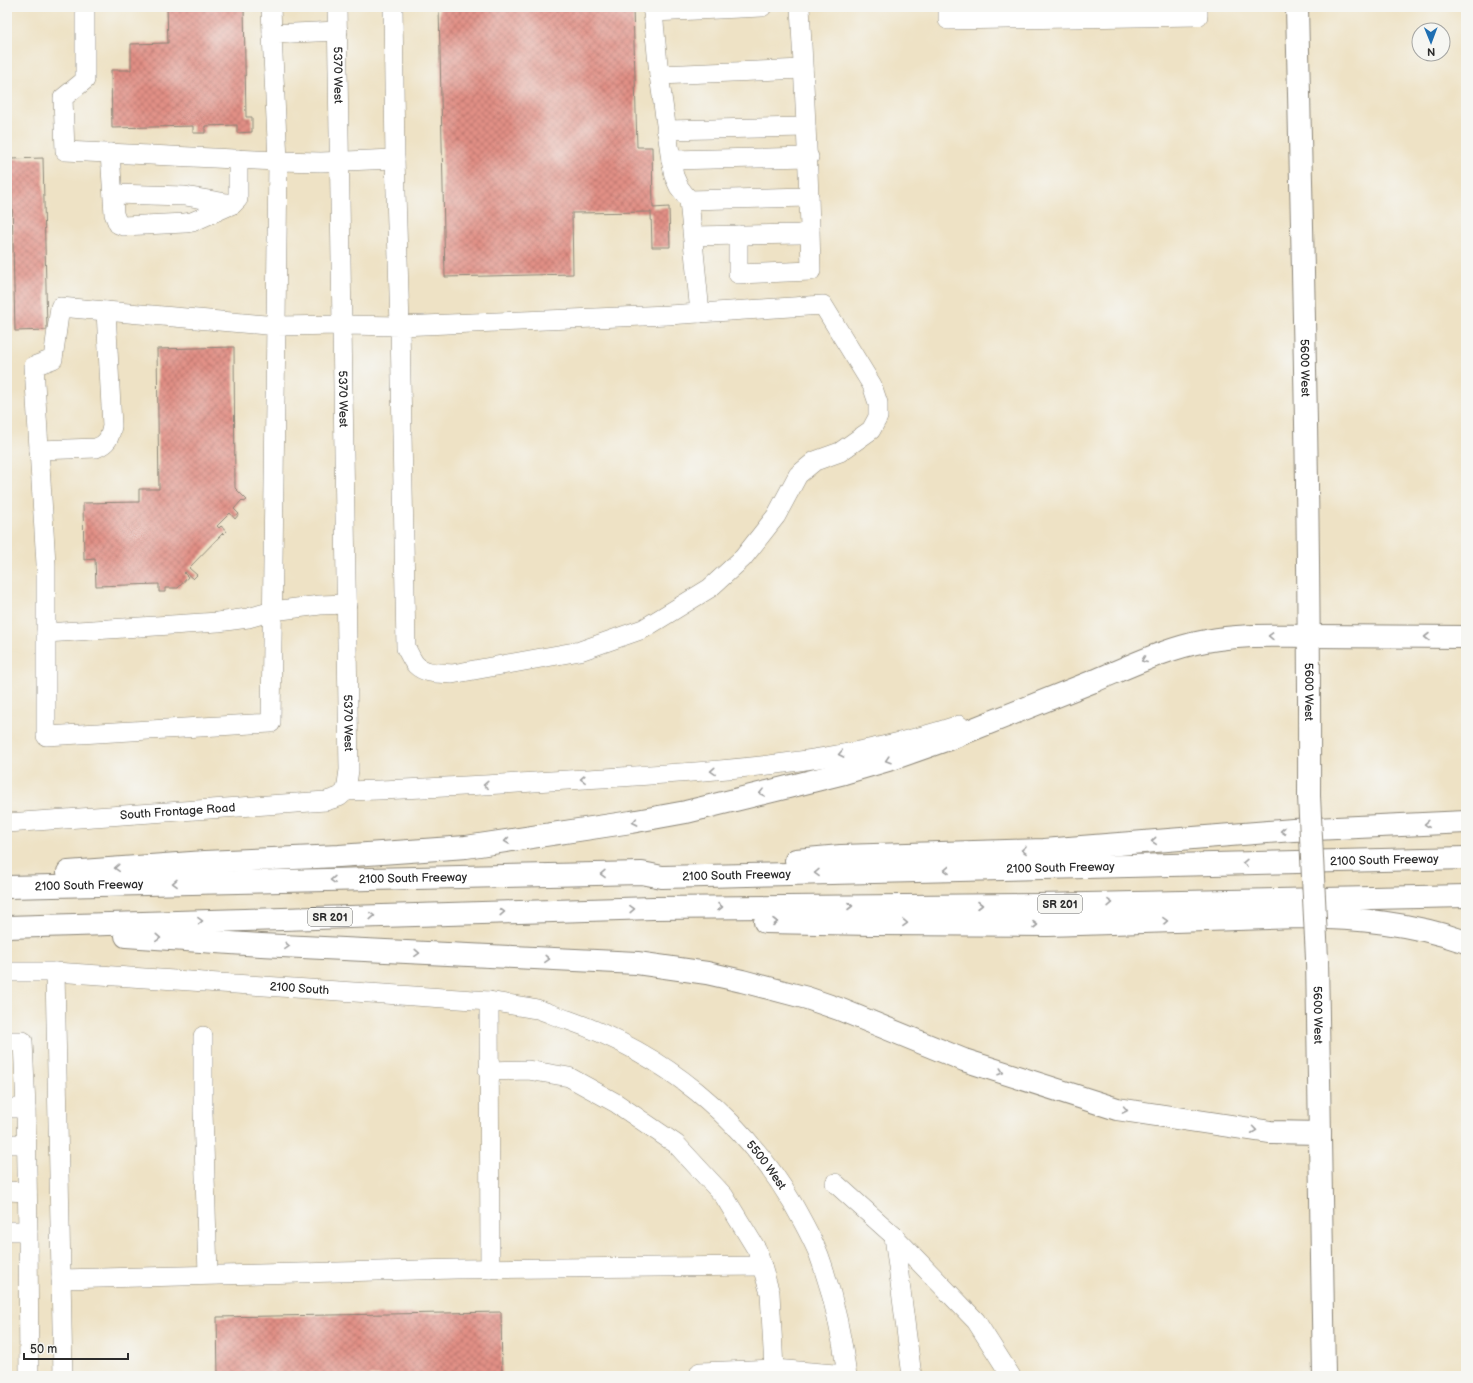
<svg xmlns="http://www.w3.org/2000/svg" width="1473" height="1383" viewBox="0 0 1473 1383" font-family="'Balsamiq Sans',sans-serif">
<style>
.building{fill:url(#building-cross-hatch)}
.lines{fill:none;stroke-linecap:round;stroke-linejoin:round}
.minor-casing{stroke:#8c8678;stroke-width:20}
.major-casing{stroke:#8c8678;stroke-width:24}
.highway-casing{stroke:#8c8678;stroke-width:24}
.minor{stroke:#fff;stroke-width:19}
.major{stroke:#fff;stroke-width:22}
.highway{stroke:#fff;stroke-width:22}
.major-bridge-casing{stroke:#8c8678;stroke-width:24;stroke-linecap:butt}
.major-bridge{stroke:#fff;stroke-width:22}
.oneway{stroke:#a0a0a0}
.labels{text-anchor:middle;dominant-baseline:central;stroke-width:3;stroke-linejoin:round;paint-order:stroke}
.shield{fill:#f6f6f2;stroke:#686867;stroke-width:1}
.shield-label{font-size:11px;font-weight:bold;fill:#2b2b2b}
.street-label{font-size:12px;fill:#2b2b2b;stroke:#f6f6f2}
</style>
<defs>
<pattern id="building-cross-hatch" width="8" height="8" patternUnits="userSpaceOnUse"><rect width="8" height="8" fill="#e18f85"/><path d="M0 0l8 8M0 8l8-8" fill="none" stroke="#b7756d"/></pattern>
</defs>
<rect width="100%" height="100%" fill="#f6f6f2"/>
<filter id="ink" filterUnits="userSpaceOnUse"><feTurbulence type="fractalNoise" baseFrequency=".025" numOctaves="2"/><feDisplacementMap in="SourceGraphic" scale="8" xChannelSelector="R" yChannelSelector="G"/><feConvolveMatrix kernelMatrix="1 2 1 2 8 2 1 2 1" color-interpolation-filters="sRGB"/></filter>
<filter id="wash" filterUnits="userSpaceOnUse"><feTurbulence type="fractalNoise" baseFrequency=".012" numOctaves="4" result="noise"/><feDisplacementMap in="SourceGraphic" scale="16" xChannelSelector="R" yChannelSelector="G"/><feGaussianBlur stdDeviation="0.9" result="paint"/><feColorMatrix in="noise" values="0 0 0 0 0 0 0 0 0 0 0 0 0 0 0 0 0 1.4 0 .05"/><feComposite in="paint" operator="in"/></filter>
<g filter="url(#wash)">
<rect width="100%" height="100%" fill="#eee2c5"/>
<g id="blocks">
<g class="building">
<path d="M167,7h77l2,110h6v15l-15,1v-8l-32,1v7h-12v-7l-81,2 -1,-58h20v-26l37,-1z"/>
<path d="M439,7h194l4,140h15l1,61 16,-1 1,40h-18l-1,-35 -79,1 1,61 -128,3z"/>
<path d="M43,158l4,172 -32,1 -4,-172z"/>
<path d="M234,347l1,141 12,12 -3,2 -2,-2 -8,9 5,5 -4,5 -5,-6 -13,13 2,2 2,-2 6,5 -3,3 -1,-1 -34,35 8,7 -4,4 -8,-7 -1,1 4,4 -10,11h-13v4h-6v-8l-63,2 -1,-27 -11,1 -1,-57 56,-1v-13h20l-2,-140z"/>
<path d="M501,1312l1,64h-284l-1,-59z"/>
</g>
</g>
</g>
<g filter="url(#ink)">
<use href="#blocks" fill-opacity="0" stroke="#8c8678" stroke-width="1"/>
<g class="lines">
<g class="minor-casing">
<g id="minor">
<path d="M85,7v73l-22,18 2,53 213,10 43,1 74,-3"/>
<path d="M271,7l1,27"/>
<path id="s1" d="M337,7l12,763 -3,21"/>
<path d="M651,7l2,5 6,63 12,85 3,16 5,11 10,13 11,113"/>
<path d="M948,7v13l250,-4v-9"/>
<path d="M653,12l109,-5"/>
<path d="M338,31l-66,3 6,127 -7,562 -225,13v-172l-12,-198 19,-7 7,-52 217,19 66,-1 57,1 268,-11 155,-10 49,80 6,18v14l-7,13 -31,22 -25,9 -17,14 -22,41 -33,42 -33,30 -67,41 -63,22 -128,23c-12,-1 -27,0 -36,-9 -4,-4 -7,-12 -10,-17l-6,-322 -5,-167 -2,-152"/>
<path d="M659,75l144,-6"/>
<path d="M666,130l140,-3"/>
<path d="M110,153l4,61 4,10 5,2 62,-3 7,-1 41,-18 5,-5v-40"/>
<path d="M671,160l138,-3"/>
<path d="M113,194l72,2 48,8"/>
<path d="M689,200l120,-3"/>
<path d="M738,235v39l73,-3 -1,-42"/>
<path d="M693,236l107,-2 7,-2 3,-3c-2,-74 -6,-148 -10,-222"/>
<path d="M39,450l57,-2c11,-4 14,-10 16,-22l-6,-115"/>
<path d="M46,633l172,-11 30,-4 25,-7 47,-6 27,-1"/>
<path d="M346,791c79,-2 159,-7 239,-12 125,-7 254,-14 374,-54"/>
<path id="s2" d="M7,823l319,-22 13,-4 7,-6"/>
<path id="s3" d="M7,972h48l434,29c16,3 32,5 48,8 10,3 21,8 31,11 95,33 174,97 225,184 9,16 19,34 26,51 14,39 23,80 28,121"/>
<path d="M55,972l8,404"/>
<path d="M489,1001l1,268"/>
<path d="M203,1036v76l5,162"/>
<path d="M7,1041h16l3,67"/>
<path d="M488,1071l40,-1 41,7 47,26 60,41 48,52 33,54 13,43 4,76 73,6"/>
<path d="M7,1108h19l2,123"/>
<path d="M7,1144h19"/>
<path d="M835,1183l59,53 82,85 35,55"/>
<path d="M7,1191l20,1"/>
<path d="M7,1231h21l1,145"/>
<path d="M894,1236l18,140"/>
<path d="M61,1279l395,-10 306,-3"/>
<path d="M701,1376l-1,-4 74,-3"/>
</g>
</g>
<g class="major-casing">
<g id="major">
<path id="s4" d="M1297,7c6,263 13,526 12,789"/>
<path d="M1094,681c36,-15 73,-33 112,-40 34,-7 69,-5 104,-5"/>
<path id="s5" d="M1317,959l7,417"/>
</g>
</g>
<g class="highway-casing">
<g id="highway">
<path d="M1310,636l156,1"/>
<path d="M796,860l45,-4 203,-6 249,-20 173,-8"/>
<path d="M68,872l137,-10 134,-6 127,-9 165,-25 55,-10 106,-26 52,-13 51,-15 51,-18 148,-59"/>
<path id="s6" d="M7,887l635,-14 20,4 804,-19"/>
<path d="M765,922l108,2 175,1 252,-8c57,1 112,6 166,25"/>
<path d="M7,927l646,-19 386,-3 427,-9"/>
<path d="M126,936l135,9 376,18 70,10 35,8 65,17 32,11 125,51 153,49 153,23 50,1"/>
</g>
</g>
<use href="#minor" class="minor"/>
<use href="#major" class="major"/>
<use href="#highway" class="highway"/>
<g class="major-bridge-casing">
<path id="major-bridge" d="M1309,796l8,163"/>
</g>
<use href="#major-bridge" class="major-bridge"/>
</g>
<defs><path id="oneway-chevron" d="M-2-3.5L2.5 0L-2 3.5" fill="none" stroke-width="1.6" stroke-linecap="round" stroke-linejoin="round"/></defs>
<g class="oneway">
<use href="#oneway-chevron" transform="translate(1271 636) rotate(-179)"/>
<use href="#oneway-chevron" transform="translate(1427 637) rotate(-180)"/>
<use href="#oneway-chevron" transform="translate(1144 660) rotate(158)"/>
<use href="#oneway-chevron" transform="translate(841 754) rotate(169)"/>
<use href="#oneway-chevron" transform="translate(888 760) rotate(163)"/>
<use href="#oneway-chevron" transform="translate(713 771) rotate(176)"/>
<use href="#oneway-chevron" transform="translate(583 779) rotate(177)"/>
<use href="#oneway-chevron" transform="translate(486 785) rotate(177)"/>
<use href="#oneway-chevron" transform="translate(762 793) rotate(166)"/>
<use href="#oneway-chevron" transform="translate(635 822) rotate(169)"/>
<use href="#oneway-chevron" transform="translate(1427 824) rotate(177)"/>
<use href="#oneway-chevron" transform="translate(1283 831) rotate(176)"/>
<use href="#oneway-chevron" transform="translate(507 841) rotate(172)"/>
<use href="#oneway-chevron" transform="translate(1154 841) rotate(175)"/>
<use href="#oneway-chevron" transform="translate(1024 850) rotate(178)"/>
<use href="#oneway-chevron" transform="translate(1245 863) rotate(179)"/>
<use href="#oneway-chevron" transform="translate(117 868) rotate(176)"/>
<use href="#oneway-chevron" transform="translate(947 870) rotate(179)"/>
<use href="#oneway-chevron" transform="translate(817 873) rotate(179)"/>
<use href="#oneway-chevron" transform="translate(603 874) rotate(179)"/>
<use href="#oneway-chevron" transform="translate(333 880) rotate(179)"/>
<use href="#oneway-chevron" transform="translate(175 883) rotate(179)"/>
<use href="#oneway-chevron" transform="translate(1110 903) rotate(-1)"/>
<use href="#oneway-chevron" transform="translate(980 905)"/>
<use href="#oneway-chevron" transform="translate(850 906)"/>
<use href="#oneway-chevron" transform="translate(720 907)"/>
<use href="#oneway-chevron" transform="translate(632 909) rotate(-2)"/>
<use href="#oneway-chevron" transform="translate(502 912) rotate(-2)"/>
<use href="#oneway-chevron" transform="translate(372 916) rotate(-2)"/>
<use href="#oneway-chevron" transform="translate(200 921) rotate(-2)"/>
<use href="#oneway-chevron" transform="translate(1165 921) rotate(-2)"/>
<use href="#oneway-chevron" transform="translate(775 922)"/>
<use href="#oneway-chevron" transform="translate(905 923) rotate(1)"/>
<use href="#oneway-chevron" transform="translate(1035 925)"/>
<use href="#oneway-chevron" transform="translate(158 938) rotate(4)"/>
<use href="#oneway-chevron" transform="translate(287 946) rotate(3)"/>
<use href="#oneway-chevron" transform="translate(417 953) rotate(3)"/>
<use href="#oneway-chevron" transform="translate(547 959) rotate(3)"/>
<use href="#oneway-chevron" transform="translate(1001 1072) rotate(19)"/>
<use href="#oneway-chevron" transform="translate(1125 1110) rotate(10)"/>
<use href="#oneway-chevron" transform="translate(1254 1130) rotate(8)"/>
</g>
</g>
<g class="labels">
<g class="shield">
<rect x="1038" y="895" width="44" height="18" rx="3"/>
<rect x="308" y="908" width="44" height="18" rx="3"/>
</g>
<g class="shield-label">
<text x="1060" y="904">SR 201</text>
<text x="330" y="917">SR 201</text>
</g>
<g class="street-label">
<text stroke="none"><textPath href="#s1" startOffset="68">5370 West</textPath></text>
<text stroke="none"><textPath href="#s4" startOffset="361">5600 West</textPath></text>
<text stroke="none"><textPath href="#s1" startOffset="392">5370 West</textPath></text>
<text stroke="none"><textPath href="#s4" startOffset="685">5600 West</textPath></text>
<text stroke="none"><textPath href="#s1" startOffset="716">5370 West</textPath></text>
<text stroke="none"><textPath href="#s2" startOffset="171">South Frontage Road</textPath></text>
<text stroke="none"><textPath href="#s6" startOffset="1378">2100 South Freeway</textPath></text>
<text stroke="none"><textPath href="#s6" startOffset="1054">2100 South Freeway</textPath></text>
<text stroke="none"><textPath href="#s6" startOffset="730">2100 South Freeway</textPath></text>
<text stroke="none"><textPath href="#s6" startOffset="406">2100 South Freeway</textPath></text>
<text stroke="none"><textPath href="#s6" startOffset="82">2100 South Freeway</textPath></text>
<text stroke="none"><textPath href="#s3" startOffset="293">2100 South</textPath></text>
<text stroke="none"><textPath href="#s5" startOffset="56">5600 West</textPath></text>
<text stroke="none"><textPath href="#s3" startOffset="814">5500 West</textPath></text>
</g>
</g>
<rect width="1473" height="1383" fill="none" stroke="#f6f6f2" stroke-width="24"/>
<g transform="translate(1431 42) rotate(179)"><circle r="19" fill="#f6f6f2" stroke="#a5a5a2"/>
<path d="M0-3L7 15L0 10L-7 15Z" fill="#1f6fb2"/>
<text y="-6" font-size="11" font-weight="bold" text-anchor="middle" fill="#2b2b2b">N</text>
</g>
<path d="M24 1353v6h104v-6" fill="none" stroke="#2b2b2b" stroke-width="2"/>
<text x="30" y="1353" font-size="12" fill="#2b2b2b" stroke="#f6f6f2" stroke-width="3" paint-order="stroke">50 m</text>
</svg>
